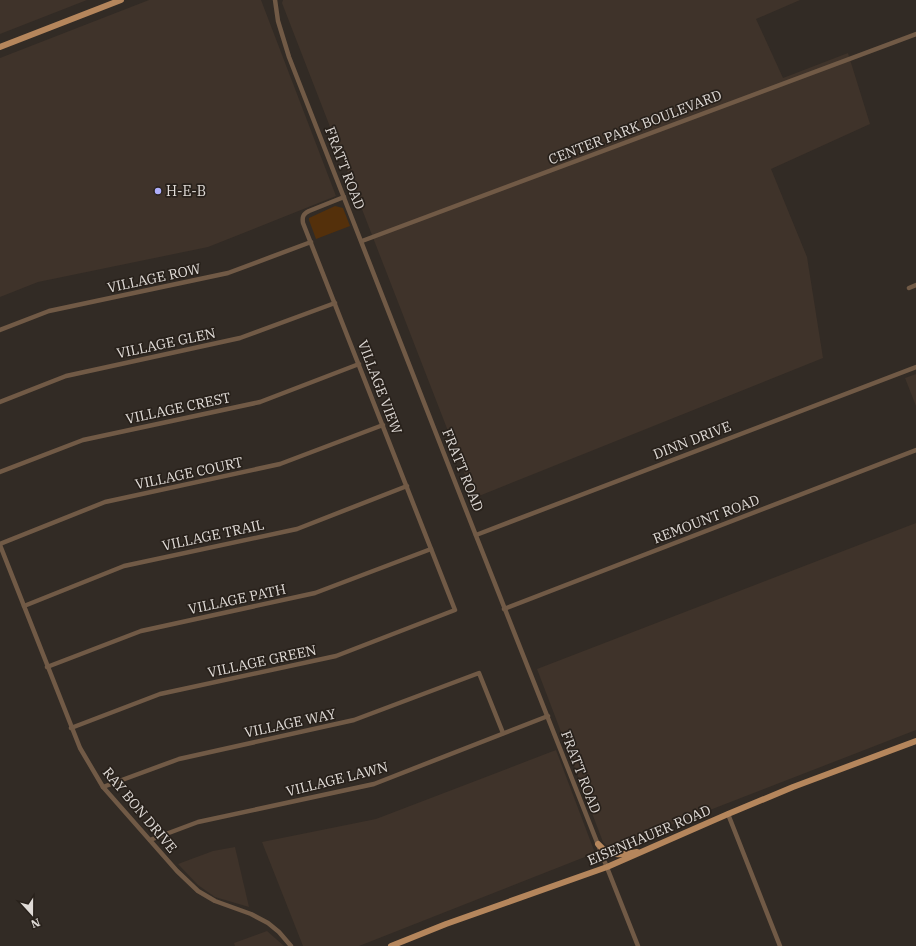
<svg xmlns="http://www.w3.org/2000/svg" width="916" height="946" viewBox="0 0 916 946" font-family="'IBM Plex Serif',serif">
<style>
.built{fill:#3f332a}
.green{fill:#54300b}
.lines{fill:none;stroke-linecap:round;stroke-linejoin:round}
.minor{stroke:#715a46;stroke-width:4.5}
.major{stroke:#b5865c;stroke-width:6}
.poi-dot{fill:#aeaefa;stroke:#28211b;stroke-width:1.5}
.labels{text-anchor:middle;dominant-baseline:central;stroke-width:3.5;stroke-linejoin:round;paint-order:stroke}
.street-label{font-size:14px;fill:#e0dbd7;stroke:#28211b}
.poi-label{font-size:14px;fill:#e0dbd7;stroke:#28211b;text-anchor:start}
</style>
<rect width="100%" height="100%" fill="#322b25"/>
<g class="built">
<path d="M0,0h87l-87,34z"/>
<path d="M149,0h112l75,196 -128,51 -170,35 -38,15v-239z"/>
<path d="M283,0h517l-44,19 27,59 65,-25 22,71 -99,45 36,88 16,101 -349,140 -192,-495z"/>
<path d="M916,374v32l-11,-28z"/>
<path d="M916,523v207l-304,118 -5,-2 -4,-4 -66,-173z"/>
<path d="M556,750l39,103 -236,93h-56l-41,-104 114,-23z"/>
<path d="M235,847l14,60 -34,-10 -17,-12 -20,-21 35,-13z"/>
<path d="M267,931l17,15h-49l-1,-3z"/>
</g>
<path class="green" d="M335,206l8,2 7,18 -34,13 -7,-19v-2z"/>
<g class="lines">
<g class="minor">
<path d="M275,0l3,21 11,36c116,297 231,593 349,889"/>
<path d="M362,241l554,-207"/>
<path d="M909,288l7,-3"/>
<path d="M0,330l49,-19 179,-38 83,-31"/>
<path d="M0,402l66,-26 174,-38 95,-35"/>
<path d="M0,472l83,-32 177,-38 99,-38"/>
<path d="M476,535l440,-168"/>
<path d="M0,544l105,-42 175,-38 103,-39"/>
<path d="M0,545l80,203 23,39 74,84 21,20 17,10 36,13 17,9 11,9 12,14"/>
<path d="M24,606l100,-40 173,-37 110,-43"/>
<path d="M504,609l412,-159"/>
<path d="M47,667l94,-36 174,-38 116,-44"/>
<path d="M71,728l89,-34 176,-38 119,-46 -152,-387c-1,-6 0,-9 6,-12l35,-14"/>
<path d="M103,787l76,-28 175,-39 125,-47 24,60"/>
<path d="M728,814l52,132"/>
<path d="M150,840l48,-18 176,-38 174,-68"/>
</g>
<g class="major">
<path d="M0,47l121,-47"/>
<path d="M598,844c11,13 24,11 39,8"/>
<path d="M391,946l55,-22 161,-57 121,-53 65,-27 123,-46"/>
</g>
</g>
<circle class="poi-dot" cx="158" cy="191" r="4"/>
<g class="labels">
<g class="street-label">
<text transform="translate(635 127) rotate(-21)">CENTER PARK BOULEVARD</text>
<text transform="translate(345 168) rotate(69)">FRATT ROAD</text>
<text transform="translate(154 278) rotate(-12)">VILLAGE ROW</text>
<text transform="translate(166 343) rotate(-12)">VILLAGE GLEN</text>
<text transform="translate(380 387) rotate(69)">VILLAGE VIEW</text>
<text transform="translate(178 408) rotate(-12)">VILLAGE CREST</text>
<text transform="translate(692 440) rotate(-21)">DINN DRIVE</text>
<text transform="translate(463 470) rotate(68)">FRATT ROAD</text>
<text transform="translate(189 473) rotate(-12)">VILLAGE COURT</text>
<text transform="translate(706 519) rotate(-21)">REMOUNT ROAD</text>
<text transform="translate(213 535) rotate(-12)">VILLAGE TRAIL</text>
<text transform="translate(237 599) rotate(-12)">VILLAGE PATH</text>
<text transform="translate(262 661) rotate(-12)">VILLAGE GREEN</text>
<text transform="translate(290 723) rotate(-12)">VILLAGE WAY</text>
<text transform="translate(581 772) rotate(69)">FRATT ROAD</text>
<text transform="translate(337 779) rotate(-14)">VILLAGE LAWN</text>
<text transform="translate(140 810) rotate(50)">RAY BON DRIVE</text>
<text transform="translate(649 835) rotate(-23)">EISENHAUER ROAD</text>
</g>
<g class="poi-label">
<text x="166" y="191">H-E-B</text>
</g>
</g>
<g transform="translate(32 914) rotate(159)" stroke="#28211b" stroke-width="3" paint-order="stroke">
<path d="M0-3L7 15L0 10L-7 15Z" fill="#e0dbd7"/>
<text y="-6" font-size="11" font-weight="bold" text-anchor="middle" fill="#e0dbd7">N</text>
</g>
</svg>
